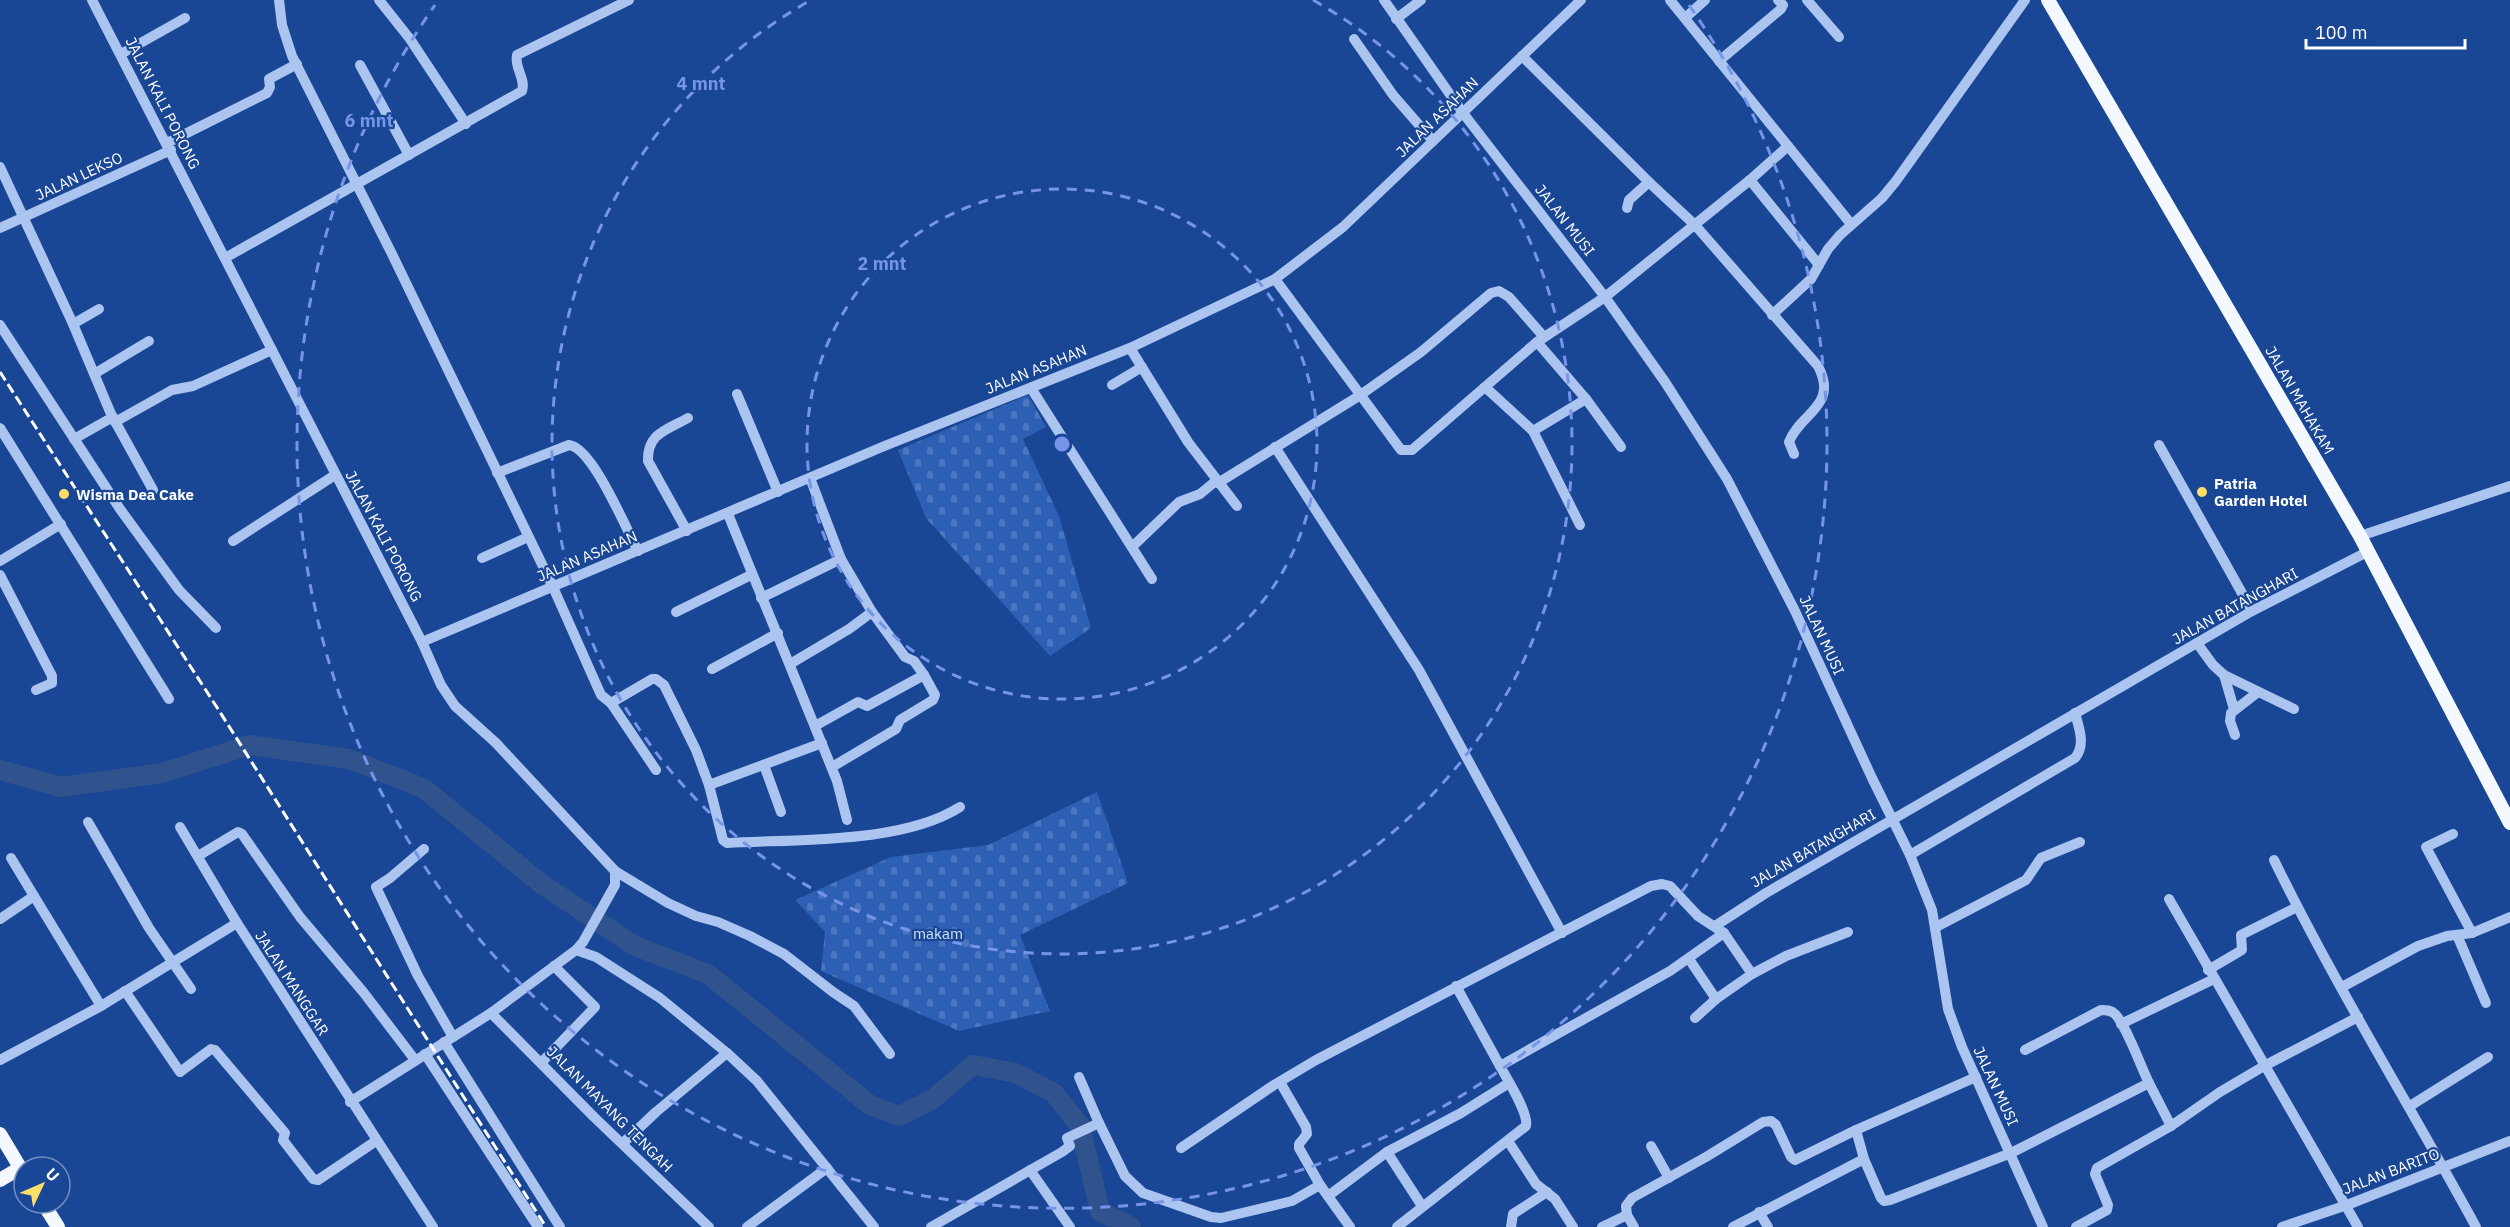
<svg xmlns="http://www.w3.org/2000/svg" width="2510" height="1227" viewBox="0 0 2510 1227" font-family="'IBM Plex Sans',sans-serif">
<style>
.cemetery{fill:url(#cemetery-stones)}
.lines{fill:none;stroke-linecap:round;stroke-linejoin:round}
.river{stroke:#31538d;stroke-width:20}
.minor{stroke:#abc5f0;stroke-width:10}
.major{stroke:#f4f8ff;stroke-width:14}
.rail{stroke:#fff;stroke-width:3;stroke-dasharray:10 4.5;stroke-linecap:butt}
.ring{fill:none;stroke:#7795e8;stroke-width:3;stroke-dasharray:10 8}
.poi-dot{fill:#ffdf6a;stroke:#194695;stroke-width:2}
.labels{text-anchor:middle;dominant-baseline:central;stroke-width:4.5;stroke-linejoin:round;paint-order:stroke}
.street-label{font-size:15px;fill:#fff;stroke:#194695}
.poi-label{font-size:15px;font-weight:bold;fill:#fff;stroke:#194695;text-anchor:start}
.park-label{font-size:15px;fill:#d2e2fb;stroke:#194695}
.centre{fill:#7795e8;stroke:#194695;stroke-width:3}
.ring-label{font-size:18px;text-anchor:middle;font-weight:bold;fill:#7795e8;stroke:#194695;stroke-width:4.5;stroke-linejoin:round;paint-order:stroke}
</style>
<defs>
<pattern id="cemetery-stones" width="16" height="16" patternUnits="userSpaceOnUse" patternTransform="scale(1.5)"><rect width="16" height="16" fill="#2d5fb4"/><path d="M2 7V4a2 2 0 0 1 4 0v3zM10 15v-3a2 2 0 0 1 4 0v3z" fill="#4c77bf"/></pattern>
</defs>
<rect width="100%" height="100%" fill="#194695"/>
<g class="cemetery">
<path d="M1028,395l18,32 -23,12 36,77 32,112 -41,28 -124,-138 -28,-68z"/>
<path d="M1097,792l31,91 -108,52 30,76 -91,20 -138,-60 4,-39 -30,-32 96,-43 97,-12z"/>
</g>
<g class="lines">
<path class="river" d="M0,770l61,17 101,-14 88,-28 99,14 74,29 120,97 92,61 73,28 162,131 29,11 34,-17 40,-34 43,8 38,20 26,33 20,85 31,16"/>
<g class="minor">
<path d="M92,0l330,642 19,43 14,21 41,37 119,128v14l-32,57 -7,8 -85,63 -141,89"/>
<path d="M279,0l3,25 10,31 100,198 161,333 48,108 10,8 41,-24h4l8,6 32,65 13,35 14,55 4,3c69,-4 175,1 233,-36"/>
<path d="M379,0l31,39 56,85"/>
<path d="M1384,0l79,113 142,184 60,85 62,97 68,132 77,167 38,77 22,55 16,99 14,38 81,180"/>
<path d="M1670,0l181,224"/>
<path d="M1807,0l32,37"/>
<path d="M1685,18l20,-18"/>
<path d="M1396,19l25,-19"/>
<path d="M1354,39l39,56 40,46"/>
<path d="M121,54l64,-36"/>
<path d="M1522,56l131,130 42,39 123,141c21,40 -18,47 -29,76l5,12"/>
<path d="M1719,61l62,-52 2,-4 -5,-5"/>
<path d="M360,65l49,90"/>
<path d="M167,143l100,-50 3,-6 -1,-8 28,-15"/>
<path d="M0,167l73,157 38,90 42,76"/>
<path d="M1750,180l69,85"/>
<path d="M1627,208l2,-8 20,-18"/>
<path d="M0,228l171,-78"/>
<path d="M225,258l297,-167c4,-13 -8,-23 -5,-36l112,-55"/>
<path d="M1275,279l126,171h11l125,-108 68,-45 145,-117 38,-34"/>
<path d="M1772,315l39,-36 17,-30 12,-14 42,-37 14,-17 129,-181"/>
<path d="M73,324l26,-15"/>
<path d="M0,325l120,184 59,81 37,38"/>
<path d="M1537,342l49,57 35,48"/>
<path d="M1130,348l58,94 49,64"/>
<path d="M94,374l55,-33"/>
<path d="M1112,385l30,-18"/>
<path d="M1485,387l48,44 47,94"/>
<path d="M1031,388l121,191"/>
<path d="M737,394l41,98"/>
<path d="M115,422l57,-32 21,-4 79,-36"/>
<path d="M0,428l169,271"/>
<path d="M1533,431l53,-32"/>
<path d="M74,439l39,-22"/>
<path d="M2159,445l93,166"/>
<path d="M1275,447l144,223 143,263"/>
<path d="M497,473l72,-28c24,3 57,84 69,106"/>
<path d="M810,478l31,81"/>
<path d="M1218,483l141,-87 62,-44 70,-59 8,-2 10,6 35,40"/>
<path d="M728,514l109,267 10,39"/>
<path d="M687,531l-39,-70c-1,-28 19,-31 40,-43"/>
<path d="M2360,536l150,-50"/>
<path d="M233,541l102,-66"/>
<path d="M1132,547l47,-45 21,-8 17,-14"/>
<path d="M482,558l46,-21"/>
<path d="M0,561l61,-37"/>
<path d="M0,575l52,101v7l-16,7"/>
<path d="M761,598l80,-39 31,53 33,45 9,4 10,14 -57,31 -9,-4 -43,24"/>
<path d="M676,612l75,-37"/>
<path d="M422,642l460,-195 248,-99 145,-69 68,-52 238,-227"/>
<path d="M2197,643l16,22 11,10 70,34"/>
<path d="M790,664l59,-35 23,-17"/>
<path d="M712,669l66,-36"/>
<path d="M2224,675l10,34"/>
<path d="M611,703l45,67"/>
<path d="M2235,735l-5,-14 1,-8 27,-21"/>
<path d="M764,765l17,47"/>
<path d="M832,767l64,-38 4,-9 33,-20 2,-5 -11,-20"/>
<path d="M709,785l113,-42"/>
<path d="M88,822l61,106 42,61"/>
<path d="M180,827l57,96"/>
<path d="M2453,834l-27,13 46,86"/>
<path d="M424,849l-34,29 -14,9 42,89 35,61"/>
<path d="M1910,855l165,-97c11,-13 4,-30 0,-45"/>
<path d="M198,856l40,-24 4,2 58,83 64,76 51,67"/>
<path d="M11,858l23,38"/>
<path d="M2274,860c61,125 135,244 202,367"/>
<path d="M615,871l53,32 28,13 22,6 32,14 34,18 49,38 21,14 36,48"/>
<path d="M2169,899l189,328"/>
<path d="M0,919l34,-23 67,110"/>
<path d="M1715,926l51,-33 486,-282 115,-59"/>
<path d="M1936,927l90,-47 15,-22 39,-16"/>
<path d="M2457,935l29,68"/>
<path d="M576,950l20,7 64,41 67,55 30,28 117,146"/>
<path d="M1689,959l27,40"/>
<path d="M2208,970l34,-20 -1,-15 56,-28"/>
<path d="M1752,974l34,-18 62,-24"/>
<path d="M1456,986l44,80"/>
<path d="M2342,987l76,-41 29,-10 25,-3 38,-16"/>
<path d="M125,991l55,81 31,-23 4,1 70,83 -2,7 3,4 27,35 5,1 58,-39"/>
<path d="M491,1013l103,104 115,110"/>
<path d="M1695,1018l21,-19 36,-25 -28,-41"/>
<path d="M2121,1024l93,-45"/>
<path d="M444,1042l116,185"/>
<path d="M425,1054l113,173"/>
<path d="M0,1060l101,-54 136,-83 196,304"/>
<path d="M542,1062l53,-55 -41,-41"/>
<path d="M1079,1077l20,46"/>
<path d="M1280,1082l26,45 1,7 -8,10v4l21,37 30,42"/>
<path d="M2149,1083l22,43"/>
<path d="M2410,1106l78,-49"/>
<path d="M1508,1141l28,43 19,15 18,28"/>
<path d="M623,1143l33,-31 71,-59"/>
<path d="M1651,1146l18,32"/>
<path d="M1181,1148l93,-63 42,-25 335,-174 11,-2 8,2 28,30 26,17 -54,38 -170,95c7,13 29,47 26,60l-129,101"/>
<path d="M1387,1152l35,54"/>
<path d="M1864,1159l-8,-29 120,-53"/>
<path d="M1030,1170l40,57"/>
<path d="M1328,1196l59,-44 74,-39 48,-30"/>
<path d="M1759,1212l9,15"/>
<path d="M1627,1215l-1,-9 6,-8 74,-41 57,-35 8,-1 5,4 15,32 4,3 61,-30"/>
<path d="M747,1227l80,-59"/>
<path d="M931,1227l131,-75 8,-6 -3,-8 32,-15 26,53 18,17 68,24 10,1 71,-17 28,-16"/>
<path d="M1511,1227l2,-13 34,-22"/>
<path d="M1602,1227l25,-12 7,12"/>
<path d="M1733,1227l131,-68 17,39 3,3 6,-1 121,-47 138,-70c-8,-16 -23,-58 -34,-69 -4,-4 -9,-4 -14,-4l-76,40"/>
<path d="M2076,1227l31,-17 1,-5 -13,-31 2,-6 74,-42 49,-34 44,-26 94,-49"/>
<path d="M2282,1227l65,-22 163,-64"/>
</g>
<g class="major">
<path d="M2048,0l312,536 150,287"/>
<path d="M0,1134l24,40"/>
<path d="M0,1180l20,-12"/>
<path d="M43,1203l15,24"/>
</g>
<path class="rail" d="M0,372l218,337 328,518"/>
</g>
<g class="ring">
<circle cx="1062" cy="444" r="255"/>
<path d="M1313 0A510 510 0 1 1 811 0"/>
<path d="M1689 5A765 765 0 1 1 435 5"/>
</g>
<g class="poi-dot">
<circle cx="2202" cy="492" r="6"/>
<circle cx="64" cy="494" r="6"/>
</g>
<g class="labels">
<g class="street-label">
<text transform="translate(163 103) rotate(63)">JALAN KALI PORONG</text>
<text transform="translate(1437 117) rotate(-44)">JALAN ASAHAN</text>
<text transform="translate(79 176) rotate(-25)">JALAN LEKSO</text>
<text transform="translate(1565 220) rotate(52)">JALAN MUSI</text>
<text transform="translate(1036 369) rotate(-22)">JALAN ASAHAN</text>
<text transform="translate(2300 400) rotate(60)">JALAN MAHAKAM</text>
<text transform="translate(384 536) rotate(62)">JALAN KALI PORONG</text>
<text transform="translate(587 556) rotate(-23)">JALAN ASAHAN</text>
<text transform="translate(2235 606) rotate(-29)">JALAN BATANGHARI</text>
<text transform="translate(1822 635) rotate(65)">JALAN MUSI</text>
<text transform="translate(1813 848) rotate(-30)">JALAN BATANGHARI</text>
<text transform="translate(292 983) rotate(57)">JALAN MANGGAR</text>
<text transform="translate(1996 1086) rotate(65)">JALAN MUSI</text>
<text transform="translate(610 1109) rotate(45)">JALAN MAYANG TENGAH</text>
<text transform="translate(2391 1171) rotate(-21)">JALAN BARITO</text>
</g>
<g class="poi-label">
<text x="2214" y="483">Patria<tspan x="2214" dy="17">Garden Hotel</tspan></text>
<text x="76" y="494">Wisma Dea Cake</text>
</g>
<g class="park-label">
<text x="938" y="933">makam</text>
</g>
</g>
<circle cx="1062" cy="444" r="9" class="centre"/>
<g class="ring-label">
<text x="701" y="90">4 mnt</text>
<text x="369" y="127">6 mnt</text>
<text x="882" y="270">2 mnt</text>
</g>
<g transform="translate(42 1185) rotate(46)"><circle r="28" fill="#194695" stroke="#7590bf" stroke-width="1.5"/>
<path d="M0-4.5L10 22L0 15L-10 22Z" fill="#ffdf6a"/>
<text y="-9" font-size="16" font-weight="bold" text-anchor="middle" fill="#ffffff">U</text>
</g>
<path d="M2306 39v9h159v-9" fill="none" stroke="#ffffff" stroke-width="3"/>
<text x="2315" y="39" font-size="18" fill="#ffffff" stroke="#194695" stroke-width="4.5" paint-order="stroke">100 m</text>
</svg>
